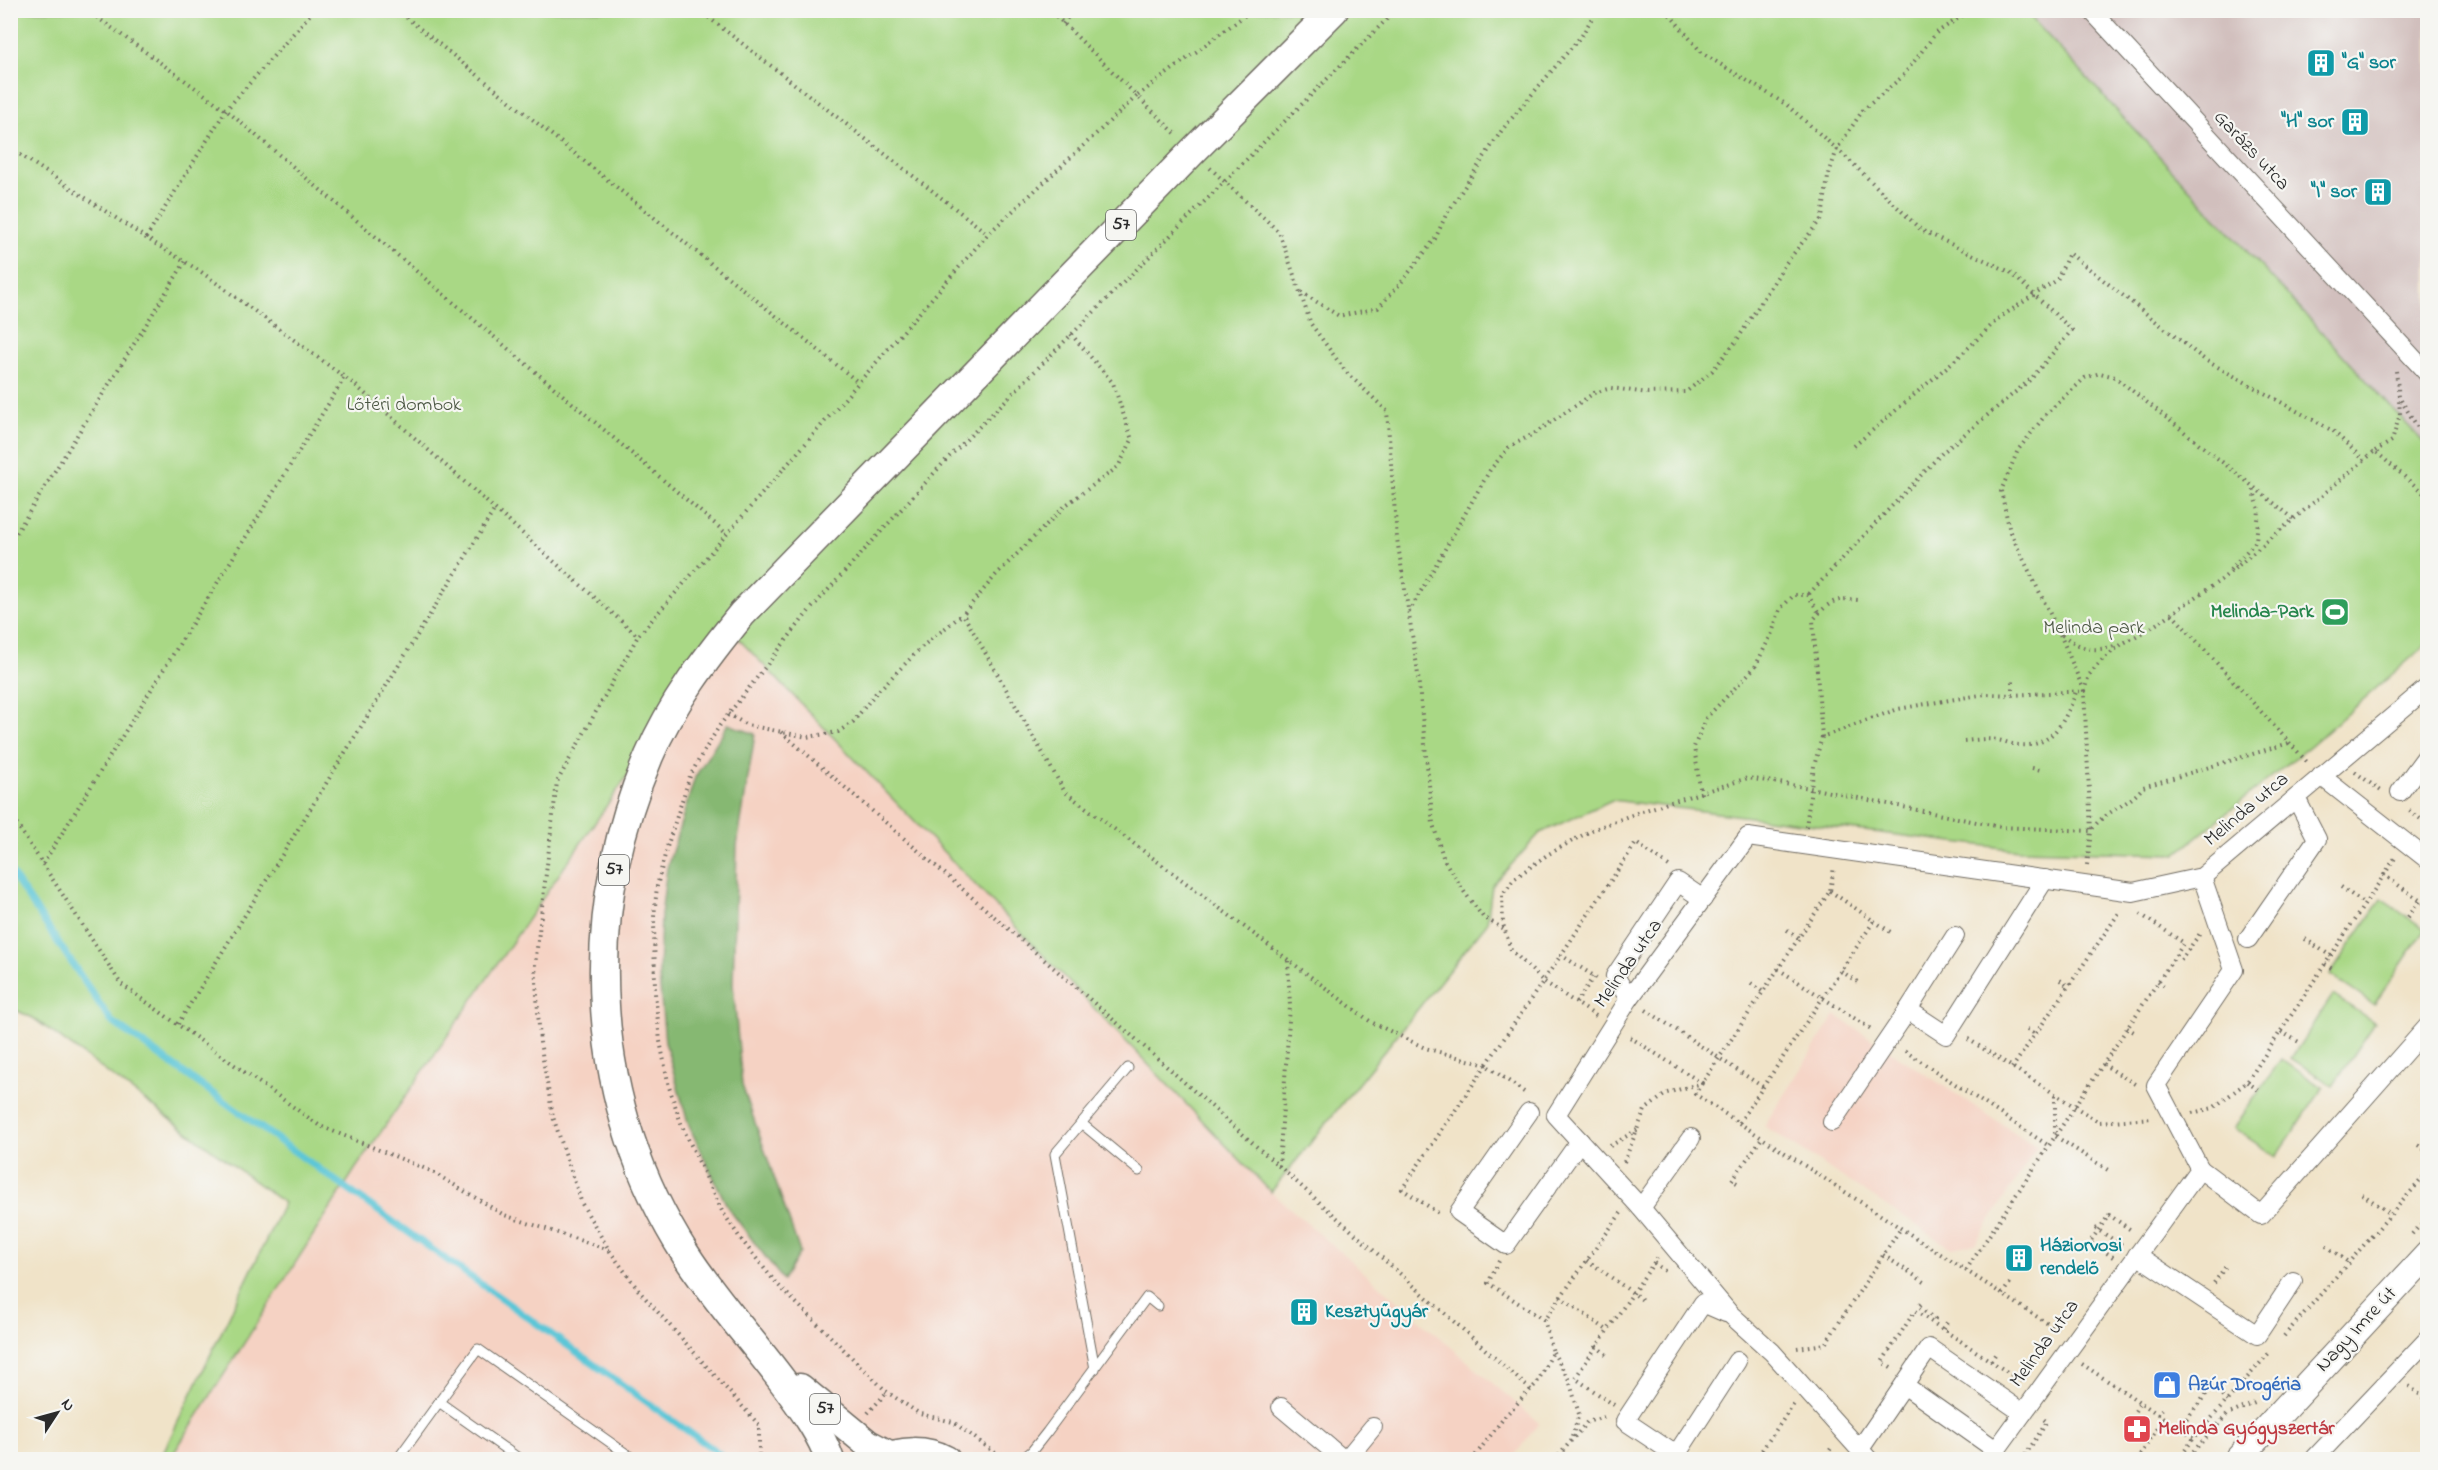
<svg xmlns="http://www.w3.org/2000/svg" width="2438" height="1470" viewBox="0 0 2438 1470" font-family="'Indie Flower',sans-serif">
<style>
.built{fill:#f5d2c3}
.industrial{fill:#d1bfbd}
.green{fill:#a9d885;stroke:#6a8258;stroke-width:1.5}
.forest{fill:#86b872;stroke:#58724e;stroke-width:1.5}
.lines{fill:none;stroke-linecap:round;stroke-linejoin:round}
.stream{stroke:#5cc6d7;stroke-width:7}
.lane-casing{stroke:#706b62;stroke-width:11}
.street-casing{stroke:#706b62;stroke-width:20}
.secondary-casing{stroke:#706b62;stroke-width:28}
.primary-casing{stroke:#706b62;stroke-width:31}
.path{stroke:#706b62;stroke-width:4;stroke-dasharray:1.5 4.5;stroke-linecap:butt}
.lane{stroke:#fff;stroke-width:9}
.street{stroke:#fff;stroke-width:18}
.secondary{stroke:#fff;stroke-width:26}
.primary{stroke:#fff;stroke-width:28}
.labels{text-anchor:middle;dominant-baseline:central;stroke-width:4.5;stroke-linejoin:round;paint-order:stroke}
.shield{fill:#f6f6f2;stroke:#686867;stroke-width:1.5}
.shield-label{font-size:18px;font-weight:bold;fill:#2b2b2b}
.culture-label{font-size:20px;font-weight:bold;fill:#0d838f;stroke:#f6f6f2;text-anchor:start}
.street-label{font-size:20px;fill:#2b2b2b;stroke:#f6f6f2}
.park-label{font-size:20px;fill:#4a5642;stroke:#f6f6f2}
.leisure-label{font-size:20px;font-weight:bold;fill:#27864d;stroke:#f6f6f2;text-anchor:end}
.shop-label{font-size:20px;font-weight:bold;fill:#366cbe;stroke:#f6f6f2;text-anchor:start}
.health-label{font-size:20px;font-weight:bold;fill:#be3a42;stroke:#f6f6f2;text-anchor:start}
</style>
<rect width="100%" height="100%" fill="#f6f6f2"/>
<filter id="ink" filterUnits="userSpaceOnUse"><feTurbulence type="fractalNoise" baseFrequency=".0167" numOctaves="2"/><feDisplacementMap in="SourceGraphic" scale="12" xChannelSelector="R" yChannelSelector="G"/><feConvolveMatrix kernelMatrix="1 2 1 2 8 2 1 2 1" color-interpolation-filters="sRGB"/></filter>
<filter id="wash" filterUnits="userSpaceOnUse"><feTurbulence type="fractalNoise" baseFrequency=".008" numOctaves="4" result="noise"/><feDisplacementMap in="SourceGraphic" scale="24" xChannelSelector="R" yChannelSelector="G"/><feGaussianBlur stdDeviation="1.35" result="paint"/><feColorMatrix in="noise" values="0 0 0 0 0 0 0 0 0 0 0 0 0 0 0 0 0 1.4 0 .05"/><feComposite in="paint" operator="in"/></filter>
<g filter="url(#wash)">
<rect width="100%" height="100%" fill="#f0e3c8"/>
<g class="built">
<path d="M729,628l542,564 268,231 -28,37h-1341l186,-292z"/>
<path d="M1835,1015l202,132 -62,97 -24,4 -187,-122z"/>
</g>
<path class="industrial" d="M2025,11h402v435z"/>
<g class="green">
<path d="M11,11h2014l402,435v198l-116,101 -135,109 -157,-4 -407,-50 -72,33 -48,53 -5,37 -216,269 -542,-563 -373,539 -186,291h-10l124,-256 -251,-185 -22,-10z"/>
<path d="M2381,899l44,30 -51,76 -44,-30z"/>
<path d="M2333,995l42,28 -42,63 -42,-28z"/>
<path d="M2281,1059l42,29 -47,69 -42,-29z"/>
</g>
<path class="forest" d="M728,724l27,10 -18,112 -4,138 9,101 58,167 -17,28 -55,-72 -39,-82 -24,-84 -6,-66 2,-61 6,-47 28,-91z"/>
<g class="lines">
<path class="stream" d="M10,871l101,150 616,438"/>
</g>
</g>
<g filter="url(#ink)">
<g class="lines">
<g class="lane-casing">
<g id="lane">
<path d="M1081,1123l58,48"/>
<path d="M1095,1369l-40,-215 73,-86"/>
<path d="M397,1460l42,-58"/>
<path d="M521,1460l-82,-58 39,-53 157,111"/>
<path d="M1021,1460l11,-9 15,-19 100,-135 11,9"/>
</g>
</g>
<g class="street-casing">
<g id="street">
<path d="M2091,10l337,364"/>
<path d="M2321,776l107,84"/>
<path d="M2400,792l28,-38"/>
<path d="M1955,936l-47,74 38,25 99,-156"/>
<path d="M2248,939l69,-100 -21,-41"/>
<path d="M1629,999l-14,-23 63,-94 25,17"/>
<path d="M1529,1112l-70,100 47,33 74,-104"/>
<path d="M1832,1122l76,-112"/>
<path d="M2200,1169l61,46 167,-189"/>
<path d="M1641,1208l50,-70"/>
<path d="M2137,1255l120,80 36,-54"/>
<path d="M1726,1313l-23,-10 -78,118 51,34 61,-94"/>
<path d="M1904,1385l92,65"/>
<path d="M1281,1407l63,53"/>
<path d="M1860,1449l69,-101 94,65"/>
<path d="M2315,1458l113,-119"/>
<path d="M1346,1460l27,-33"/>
<path d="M1869,1460l-97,-108 -42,-38 -89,-106 -85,-93 73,-116 119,-162 385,55 69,-15 226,-190"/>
<path d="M1989,1460l211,-291 -44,-84 78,-115 -32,-93"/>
</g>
</g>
<g class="secondary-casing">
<path id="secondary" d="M2237,1460l191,-206"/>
</g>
<g class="primary-casing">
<g id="primary">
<path d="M800,1388l68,56 21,11"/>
<path d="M830,1460c-9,-26 -25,-48 -41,-70 -33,-46 -72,-87 -103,-135 -96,-150 -107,-335 -37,-499 22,-52 58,-99 93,-142l451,-463 141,-141"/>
<path d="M879,1460c21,-10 47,-11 67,0"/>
</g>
</g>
<g class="path">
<path d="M87,10l139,100 501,424"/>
<path d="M397,10l462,373"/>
<path d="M699,10l289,224"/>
<path d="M1666,10l36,43 85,52 60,53 74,72 89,42 62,58 -41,49 -89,74 -134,142"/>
<path d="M1063,24l10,-14"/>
<path d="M1175,133l-38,-37 115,-86"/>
<path d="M10,148l136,90 54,33 154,113 284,252"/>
<path d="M1210,168l69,64 32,92 35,48 41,39 10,128 20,127 16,158 11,36 21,33 18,24 21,12"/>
<path d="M146,238l80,-128 88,-100"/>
<path d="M1301,292l38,24 39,-8 22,-24 35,-45 11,-24 56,-85 80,-95 15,-25"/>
<path d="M1071,334l42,49 19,57 -14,27 -52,38 -70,70 -33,39 102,178 306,230 54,26 61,17 -84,124 38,25"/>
<path d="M2396,371l3,26 21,34 8,21"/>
<path d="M1854,446l108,-92 37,-36 58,-38 12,-27 136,107 128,71 31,29"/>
<path d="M2375,451l17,-10 8,-27 -1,-15"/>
<path d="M10,543l175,-281"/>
<path d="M2230,570l26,-29 3,-31 -6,-23"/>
<path d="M1409,612l81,-142 19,-23 26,-14 59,-40 17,-5 37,5 38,-1 26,-21 25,-31 49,-77 36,-45 6,-41 9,-28 26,-39 39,-33 34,-44 35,-23"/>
<path d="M2172,614l136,149"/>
<path d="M2062,635c23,15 29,18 56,10"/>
<path d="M2012,695v-17"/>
<path d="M728,714l19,11 60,12 31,-5 15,-10 22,-28 49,-49 39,-31"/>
<path d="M781,732l350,303 400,355"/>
<path d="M1822,737l-9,-117c15,-17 21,-23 45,-20"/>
<path d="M1964,741c11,-1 23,-3 33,-1 8,1 15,5 23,5 33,3 47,-28 56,-53"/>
<path d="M2032,768l9,2"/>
<path d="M2355,772l26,19"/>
<path d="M1701,794l-7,-47 12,-29 49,-51 17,-34 8,-24 14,-14h14l11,18"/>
<path d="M2409,811l19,13"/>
<path d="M10,814l111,170 199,142 111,45 73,44 105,35"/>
<path d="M1806,827l8,-61 8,-29 76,-28 28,-5 60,-10 26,1 72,-4 -24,-57 -50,-102 -9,-41 17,-41 29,-37 38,-35 15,-5 15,4 179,142"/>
<path d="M43,864l302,-487"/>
<path d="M2087,865l4,-34 -7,-140 5,-16 14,-16 19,-15 30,-17 69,-47 154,-129 53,46"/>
<path d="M2384,875l11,-17"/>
<path d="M2341,887l24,17"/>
<path d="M1830,891l44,30 -135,202 -44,-29 135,-203 4,-24"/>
<path d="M2408,917l12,-16"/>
<path d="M1874,921l18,12"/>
<path d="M1787,930l12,8"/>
<path d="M2305,939l26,17"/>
<path d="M2181,960l20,-28"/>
<path d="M2325,964l9,6"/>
<path d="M1778,969l93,60"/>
<path d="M1841,971l18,12"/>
<path d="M1597,978l-36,-23 75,-112 33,23"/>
<path d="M2060,980l8,6"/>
<path d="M2158,981l6,5"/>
<path d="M1751,983l12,9"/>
<path d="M1576,1003l18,-27"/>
<path d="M1646,1010l117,77"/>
<path d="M1596,1016l-53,-35 -32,-31 -8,-26 -1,-29 13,-17 32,-23 45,-25 50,-19 106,-33 62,10 191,39 90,4c12,-20 38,-25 52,-44l146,-44"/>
<path d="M178,1024l317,-515"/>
<path d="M2127,1028l7,4"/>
<path d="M2027,1029l8,5"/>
<path d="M2281,1032l20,11"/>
<path d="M1968,1039l131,83 53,-4"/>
<path d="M1905,1051l144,95"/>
<path d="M2103,1064l35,22"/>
<path d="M2012,1068l109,-158"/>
<path d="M2247,1082l13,9"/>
<path d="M1524,1092l-38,-27 75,-110"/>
<path d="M2055,1095v41l56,36"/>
<path d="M2192,1113l21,-5 34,-26 137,-207 44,31"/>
<path d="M1739,1123l320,208"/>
<path d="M2418,1145l10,7"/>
<path d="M1610,1146l27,-16"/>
<path d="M1624,1162l21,-52 22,-17 35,-10 -74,-47"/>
<path d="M1279,1166l11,-160 -2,-45"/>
<path d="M1737,1183l-5,-3 30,-42"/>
<path d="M2362,1194l29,20"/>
<path d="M2095,1228l27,17"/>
<path d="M2412,1234l16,-17"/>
<path d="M2326,1246l22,16"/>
<path d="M1883,1255l43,28"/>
<path d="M2113,1257l-23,-15 19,-27 22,15"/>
<path d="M1587,1260l57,41"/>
<path d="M1499,1261l-11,22 56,37 77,-107"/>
<path d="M1654,1263l11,8"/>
<path d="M1966,1270l218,-327 -47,-31"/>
<path d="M2214,1283l12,-17"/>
<path d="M2002,1294l8,-11"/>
<path d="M1560,1297l47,33"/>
<path d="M1921,1304l-3,3 17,12 -2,3"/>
<path d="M1943,1329l5,-8"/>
<path d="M2284,1336l144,-164"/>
<path d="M1596,1346l11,9"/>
<path d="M1797,1348l28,-4 76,-116"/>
<path d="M1553,1352l16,28 10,34 -8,26"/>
<path d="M1991,1361l5,-8"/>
<path d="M2082,1364l112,74"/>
<path d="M1891,1368l-9,-6 33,-51 106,70"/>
<path d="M2409,1386l19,15"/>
<path d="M1614,1405l-39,-27 82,-120"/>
<path d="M2135,1411l5,-8"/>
<path d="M868,1413l19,-21"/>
<path d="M2158,1415l4,-6"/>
<path d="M2179,1428l33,-41 15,14"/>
<path d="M1761,1451l11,9"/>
<path d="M2025,1455l6,5"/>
<path d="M757,1460l2,-3v-32l-120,-134 -30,-41 -27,-46 -29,-87 -13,-75 -5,-77 22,-183 81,-146 350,-402 149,-138 -87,-86"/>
<path d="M1005,1460l-52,-38 -33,-8 -33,-22 -111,-109 -36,-45 -18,-27 -40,-85 -13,-39 -9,-46 -5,-48 -1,-76 3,-31 10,-39 23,-71 11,-20 19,-31 89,-114 137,-151 450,-450"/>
<path d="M1472,1460l34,-45 31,-32 16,-31 -9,-32"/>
<path d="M1555,1460l32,-38 18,-5"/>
<path d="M1755,1460l39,-56"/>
<path d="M1823,1460l9,-13"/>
<path d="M2022,1460l25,-38 -5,-4"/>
<path d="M2137,1460l27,-41"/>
<path d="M2178,1460l16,-22 75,-85"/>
<path d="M2185,1460l42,-45 30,-13"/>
</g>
<use href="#lane" class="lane"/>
<use href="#street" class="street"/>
<use href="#secondary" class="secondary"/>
<use href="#primary" class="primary"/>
</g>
</g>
<defs>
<g id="building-square" transform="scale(1.5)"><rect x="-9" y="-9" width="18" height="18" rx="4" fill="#0f9aa8" stroke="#f6f6f2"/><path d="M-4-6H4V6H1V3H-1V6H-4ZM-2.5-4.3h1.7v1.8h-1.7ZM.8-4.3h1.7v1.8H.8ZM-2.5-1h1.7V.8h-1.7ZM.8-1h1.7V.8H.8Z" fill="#fff"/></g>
<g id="stadium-square" transform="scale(1.5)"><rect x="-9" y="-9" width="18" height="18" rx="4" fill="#2e9e5b" stroke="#f6f6f2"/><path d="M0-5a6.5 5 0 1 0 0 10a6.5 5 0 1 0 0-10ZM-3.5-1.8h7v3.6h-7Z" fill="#fff"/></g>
<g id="shop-square" transform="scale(1.5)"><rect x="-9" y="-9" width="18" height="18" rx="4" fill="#3f7fe0" stroke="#f6f6f2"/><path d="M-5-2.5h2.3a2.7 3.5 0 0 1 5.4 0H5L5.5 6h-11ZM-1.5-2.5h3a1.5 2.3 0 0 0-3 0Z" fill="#fff"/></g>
<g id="pharmacy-square" transform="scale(1.5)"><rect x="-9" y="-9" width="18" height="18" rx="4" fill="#e0444e" stroke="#f6f6f2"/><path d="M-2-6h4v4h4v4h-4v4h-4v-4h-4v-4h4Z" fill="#fff"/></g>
</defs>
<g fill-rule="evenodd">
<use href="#building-square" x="2321" y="63"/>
<use href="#building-square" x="2355" y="122"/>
<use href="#building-square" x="2378" y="192"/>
<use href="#stadium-square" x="2335" y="612"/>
<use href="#building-square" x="2019" y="1258"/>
<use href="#building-square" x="1304" y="1312"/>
<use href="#shop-square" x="2167" y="1385"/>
<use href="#pharmacy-square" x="2137" y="1429"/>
</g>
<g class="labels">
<g class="shield">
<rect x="1106" y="210" width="30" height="30" rx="4.5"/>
<rect x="599" y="855" width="30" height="30" rx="4.5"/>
<rect x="810" y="1394" width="30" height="30" rx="4.5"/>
</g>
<g class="shield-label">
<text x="1121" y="225">57</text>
<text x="614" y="870">57</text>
<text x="825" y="1409">57</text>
</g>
<g class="culture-label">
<text x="2342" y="63">"G" sor</text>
<text x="2334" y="122" text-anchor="end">"H" sor</text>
<text x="2357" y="192" text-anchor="end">"I" sor</text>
<text x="2040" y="1246">Háziorvosi<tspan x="2040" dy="23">rendelő</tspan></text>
<text x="1325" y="1312">Kesztyűgyár</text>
</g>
<g class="street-label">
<text transform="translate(2251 151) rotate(47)">Garázs utca</text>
<text transform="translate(2247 810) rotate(-40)">Melinda utca</text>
<text transform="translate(1629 964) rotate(-55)">Melinda utca</text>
<text transform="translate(2357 1330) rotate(-47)">Nagy Imre út</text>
<text transform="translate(2045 1344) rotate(-54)">Melinda utca</text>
</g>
<g class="park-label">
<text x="404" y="405">Lőtéri dombok</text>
<text x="2094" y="628">Melinda park</text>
</g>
<g class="leisure-label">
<text x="2314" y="612">Melinda-Park</text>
</g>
<g class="shop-label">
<text x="2188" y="1385">Azúr Drogéria</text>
</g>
<g class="health-label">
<text x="2158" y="1429">Melinda Gyógyszertár</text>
</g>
</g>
<rect width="2438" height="1470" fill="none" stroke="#f6f6f2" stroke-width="36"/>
<g transform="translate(57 1413) rotate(54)" stroke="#f6f6f2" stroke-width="4.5" paint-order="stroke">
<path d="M0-4.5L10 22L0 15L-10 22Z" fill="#2b2b2b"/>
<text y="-9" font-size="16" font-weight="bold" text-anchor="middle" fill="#2b2b2b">N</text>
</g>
</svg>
